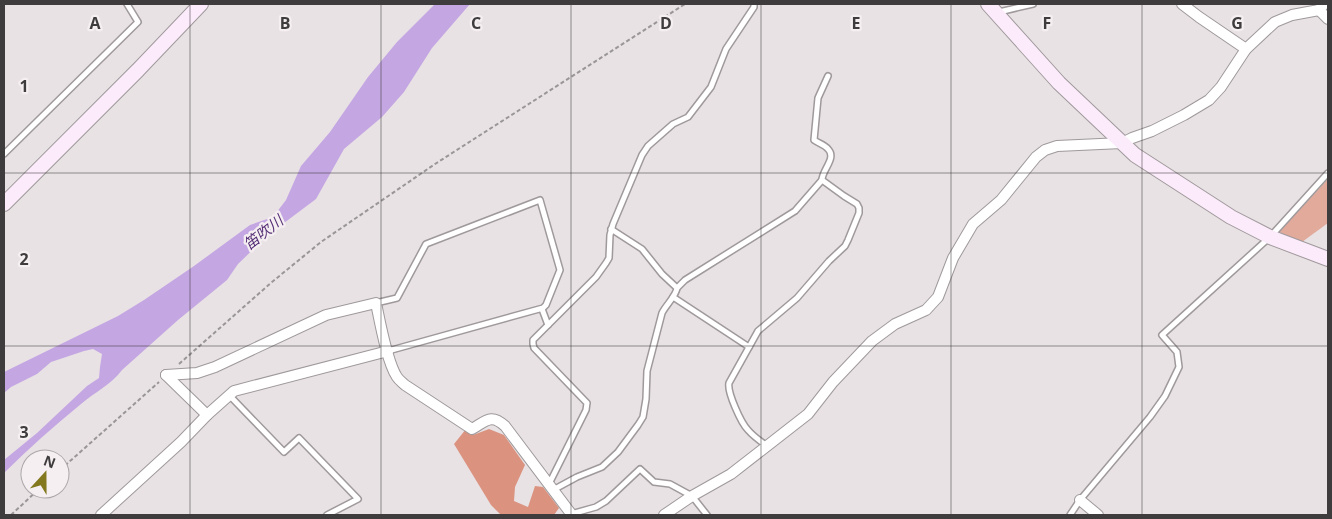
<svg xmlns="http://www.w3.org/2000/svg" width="1332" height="519" viewBox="0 0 1332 519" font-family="'Open Sans','Noto Sans JP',sans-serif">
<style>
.green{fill:#e1aa9b}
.forest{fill:#db9380}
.water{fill:#c4a6e3}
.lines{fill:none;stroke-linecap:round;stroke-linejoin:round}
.lane-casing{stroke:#9f999b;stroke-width:8}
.street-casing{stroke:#9f999b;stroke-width:12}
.secondary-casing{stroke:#9f999b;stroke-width:16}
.path{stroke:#9a9698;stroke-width:2;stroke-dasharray:4 2.5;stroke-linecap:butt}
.lane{stroke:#fff;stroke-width:5}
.street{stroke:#fff;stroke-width:10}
.secondary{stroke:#fcebfb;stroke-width:14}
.grid{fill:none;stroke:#3e3c3d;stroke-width:1;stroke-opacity:0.55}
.labels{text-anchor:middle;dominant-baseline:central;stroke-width:4.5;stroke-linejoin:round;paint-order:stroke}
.water-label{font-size:15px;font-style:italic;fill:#552e76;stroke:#f5eff1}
.grid-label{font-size:16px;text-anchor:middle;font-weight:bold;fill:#3e3c3d;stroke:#f5eff1;stroke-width:4.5;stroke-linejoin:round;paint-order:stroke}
</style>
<rect width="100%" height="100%" fill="#e8e2e4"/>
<path class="green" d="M1328,179v44l-26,19 -23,-10z"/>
<path class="forest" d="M466,429l7,6 16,-6 15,6 21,30 -10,22 -1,14 14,6 7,-21 8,1 16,21 -5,7h-53l-10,-10 -37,-61z"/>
<path class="water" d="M435,4h35l-38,44 -28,44 -22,25 -38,32 -28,50 -48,36 -30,29 -11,16 -49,40 -56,50c-10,14 -27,22 -41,34 -27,22 -53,45 -77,69v-13l33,-27 50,-47 12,-8 1,-11 2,-13 -9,-5 -9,2 -33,11 -14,12 -26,13 -7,6v-21l114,-56 26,-16 50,-34 56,-41 23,-8 13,-17 15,-34 29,-34 38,-55 29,-35z"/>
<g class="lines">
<g class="lane-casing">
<g id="lane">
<path d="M999,12l34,-8"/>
<path d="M4,154l134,-132 -11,-18"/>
<path d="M677,288l8,-8 110,-69 27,-31"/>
<path d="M673,297l76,50"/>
<path d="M376,303l21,-5 29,-54 114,-44 20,70 -14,35 -3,3 -155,43"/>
<path d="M542,309l6,16"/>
<path d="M229,395l55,57 15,-14 59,61 -31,16"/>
<path d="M767,446c-7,-5 -14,-10 -19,-16 -7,-7 -21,-38 -19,-47l29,-52 39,-33 32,-37 16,-15 3,-6 11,-27v-5l-2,-4 -13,-8 -22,-16c0,-10 15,-22 6,-31 -3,-4 -10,-6 -14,-9l4,-42 10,-22"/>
<path d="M549,484l37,-74 1,-7 -53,-55 -1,-4v-4l63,-63 10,-14 3,-5 1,-23 3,-11 29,-69 6,-9 25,-22 15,-7 23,-30 15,-38 28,-42v-3"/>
<path d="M553,490l24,-13 25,-10 16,-15 20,-27 5,-8 3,-18 1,-28 15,-58c4,-8 14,-17 15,-25l-15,-14 -20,-25 -31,-20"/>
<path d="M571,514l25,-7 10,-6 34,-32 14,13 16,2 22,12 15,19"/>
<path d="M1070,515l10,-15 70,-83 15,-21 14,-29 -2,-15 -15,-17 108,-98 58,-64"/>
</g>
</g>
<g class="street-casing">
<g id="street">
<path d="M1182,4l17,13 47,32"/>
<path d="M1319,10l9,9"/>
<path d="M166,375l31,-2 18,-6 111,-52 50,-12c4,19 11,59 21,74 2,3 5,5 8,8l67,44c14,-8 19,-16 33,-3l67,89"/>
<path d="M166,375l41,40"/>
<path d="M1080,500l18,15"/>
<path d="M101,515l80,-73 26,-27 27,-24 154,-40"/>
<path d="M664,515l28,-19 39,-22 77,-60 25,-32 39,-41 23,-17 31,-14 12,-13 15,-39 20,-34 28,-24 35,-43 9,-7 12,-4 65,-3 10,-5 20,-7 32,-16 25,-15 12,-13 25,-38 29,-27 17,-7 27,-5 5,-6"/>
</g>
</g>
<g class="secondary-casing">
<g id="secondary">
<path d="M988,4l71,79 76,72 96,62 39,20 58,22"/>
<path d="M4,204l134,-134 63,-66"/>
</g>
</g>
<g class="path">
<path d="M179,364l93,-82 49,-40 114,-78 250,-160"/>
<path d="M60,470l99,-88"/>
<path d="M11,515l28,-26"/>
</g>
<use href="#lane" class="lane"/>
<use href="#street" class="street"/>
<use href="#secondary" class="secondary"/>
</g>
<path class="grid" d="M190,4v511M381,4v511M571,4v511M761,4v511M951,4v511M1142,4v511M4,173h1324M4,346h1324"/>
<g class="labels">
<g class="water-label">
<text transform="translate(263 232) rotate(-38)">笛吹川</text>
</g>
</g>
<g class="grid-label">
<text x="95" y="29">A</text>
<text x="285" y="29">B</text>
<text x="476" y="29">C</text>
<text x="666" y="29">D</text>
<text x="856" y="29">E</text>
<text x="1047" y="29">F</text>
<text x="1237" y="29">G</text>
<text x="24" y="92">1</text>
<text x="24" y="265">2</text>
<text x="24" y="438">3</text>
</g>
<rect width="1332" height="519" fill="none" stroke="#3e3c3d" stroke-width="10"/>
<g transform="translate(45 474) rotate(21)"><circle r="24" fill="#f5eff1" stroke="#aca7a9"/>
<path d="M0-4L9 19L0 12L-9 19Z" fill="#83781d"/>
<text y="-8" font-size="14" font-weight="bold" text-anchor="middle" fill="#3e3c3d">N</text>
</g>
</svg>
